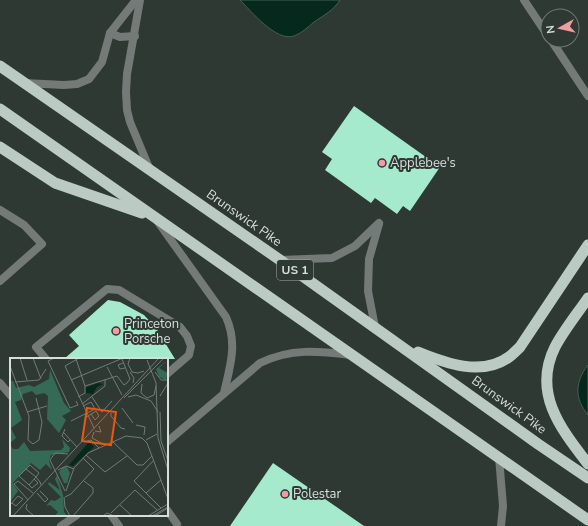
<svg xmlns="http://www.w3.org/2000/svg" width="588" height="526" viewBox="0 0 588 526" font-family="'Nunito Sans',sans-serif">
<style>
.water{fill:#05291d;stroke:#445f56}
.building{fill:#a6eace}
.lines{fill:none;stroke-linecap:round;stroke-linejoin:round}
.service{stroke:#747a77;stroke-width:8}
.minor{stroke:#747a77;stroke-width:8}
.trunk{stroke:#bccac4;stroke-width:11}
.poi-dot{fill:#f49b9f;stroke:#2e3934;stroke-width:1.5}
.labels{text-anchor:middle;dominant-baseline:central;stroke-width:4;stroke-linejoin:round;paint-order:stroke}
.shield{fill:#2e3934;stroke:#a4aca9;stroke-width:1}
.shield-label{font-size:12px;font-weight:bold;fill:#d7dedb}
.poi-label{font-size:13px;fill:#d7dedb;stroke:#2e3934;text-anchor:start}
.street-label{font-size:13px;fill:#d7dedb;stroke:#2e3934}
.inset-road{fill:none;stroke:#727b77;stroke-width:1}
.view{fill:#e8590c;fill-opacity:0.15;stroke:#e8590c;stroke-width:2}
.inset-edge{fill:none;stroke:#d7dedb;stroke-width:2}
</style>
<rect width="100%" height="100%" fill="#2e3934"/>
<g class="water">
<path d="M240,0h100c-7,11 -16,15 -26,22 -6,5 -12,11 -20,14 -18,6 -43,-25 -54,-36z"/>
<path d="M588,365v50c-14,-17 -13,-33 0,-50z"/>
</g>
<g class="building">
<path d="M354,106l86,61 -30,44 -7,-5 -6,8 -22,-16 -4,5 -46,-33 7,-11 -10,-7z"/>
<path d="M108,300l12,2 24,13 12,13 19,31h-111l15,-13 -10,-11z"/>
<path d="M273,463l91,63h-134z"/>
</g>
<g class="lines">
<g class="service">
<path d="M140,0l-13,74 -1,18 1,18 3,12 20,48"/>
<path d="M110,33l10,4 15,-1"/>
<path d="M24,83l40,2 13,-1 12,-5 13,-17 8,-29 26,-33"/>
<path d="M0,210l24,15 18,19 -42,37"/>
<path d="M280,260l52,-2 23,-12 24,-23"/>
<path d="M375,327l-7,-36 1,-32 10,-35"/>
<path d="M46,359l-10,-12 71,-58 12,1 61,37 7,9 4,10 -2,9 -22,19"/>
<path d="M0,383l11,13"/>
<path d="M499,457l4,49 -2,20"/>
<path d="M167,510l10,14"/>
<path d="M111,515l8,11"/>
</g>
<g class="minor">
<path d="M524,0l24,36"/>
<path d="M551,40l37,56"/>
<path d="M158,222l68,95c12,27 4,49 -2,76"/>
<path d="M167,442l93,-79c31,-15 58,-12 91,-8"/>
<path d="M61,526l16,-11"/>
</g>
<g class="trunk">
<path d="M0,66l280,194 258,184 50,34"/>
<path d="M0,109l588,411"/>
<path d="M0,147l55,36 87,30"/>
<path d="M588,298c-11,16 -24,32 -33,49 -23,46 6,82 33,117"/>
<path d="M418,352c27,11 64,25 91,5 4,-3 8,-7 11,-10l68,-102"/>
</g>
</g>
<g class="poi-dot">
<circle cx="382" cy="163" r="4"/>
<circle cx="116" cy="331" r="4"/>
<circle cx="285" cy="494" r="4"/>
</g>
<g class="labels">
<rect class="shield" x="277" y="260" width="36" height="20" rx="3"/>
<g class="shield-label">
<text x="295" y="270">US 1</text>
</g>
<g class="poi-label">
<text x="390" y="163">Applebee's</text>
<text x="124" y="324">Princeton<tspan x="124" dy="15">Porsche</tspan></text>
<text x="293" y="494">Polestar</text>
</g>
<g class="street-label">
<text transform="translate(244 218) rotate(35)">Brunswick Pike</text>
<text transform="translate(509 405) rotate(36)">Brunswick Pike</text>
</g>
</g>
<g transform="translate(10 358)">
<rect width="158" height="158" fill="#2e3934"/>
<path d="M158,2l-9,8 9,5 -2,7 -7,-3 -3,-8zM40,12l14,33 7,8 -9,5 4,4 -7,13 -12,-14 1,-23 -4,-3 -8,2 -4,-4 -9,3 -2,6 -6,2 7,18 -11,8 5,10 -6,5v-62h3l3,7 13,-3 5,2 15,-8zM52,81l8,9 -1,4 -18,3 -2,6 3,9 -6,-6 -6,6 -9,-7 -18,20 5,8 -8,11v-58l3,5h5l6,-7 6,9 31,-1 3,-3zM53,109h4l3,6 -3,10h-3l-5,-11zM47,117l6,20 1,17 3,4h-12l3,-4 -8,-7 -4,1 5,-6 4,1 6,-4 -13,-13 1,-2 11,8 -5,-11z" fill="#356a56"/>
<path d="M88,25l5,1 -6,3 -4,7 -7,-1 -1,-5zM80,83l4,6 -21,19 -4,-1z" fill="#05291d"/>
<path class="inset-road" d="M10,0l7,22M23,0l8,21M44,0l-6,3 22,47 8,-3 -2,-4M69,0l-14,8 29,62M120,0l-2,6 4,8 6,1 6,-2M66,1l9,27v7l-7,4M137,2l9,23 2,55 10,32M113,5l-5,2 2,4 5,-1M0,8l19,50 -1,24 5,4 6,-4 3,-18 -6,-24M97,9l15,28M120,14l4,6 -1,5M145,14l6,8h7M61,22l52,-22M5,24l24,-2 7,-11M132,26l-1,9 6,5 7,-3 2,-9M75,28l32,-10 7,9 3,-2 3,-4 -8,-20M150,38l8,-13M82,39l10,15 10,-11M118,39l8,-2 15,6 7,11M114,40l40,-40M72,46l23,-18v-6M112,50l11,15M17,54l20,-6M150,54l1,29 7,20M101,55v3l10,12 4,1M75,60l11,-7 3,5 -4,4 -4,-6M61,63l24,-12 -4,-7 -8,4M126,67l9,2 -1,8M55,71l-3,7 6,6 2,-2M85,73l6,1 -2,-6M84,74l-2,6 13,7M54,75l13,14M136,82l11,-6M102,83l25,24h6l9,-9M74,84l7,-2 8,8M76,97l19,17 22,-16M144,102l-20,21 27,27M16,111l-7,7 10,9M48,112l8,-4 8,3M24,121l4,4 -6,5 -3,-3 7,-8 3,-4 -9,-8 -4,4 10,8 4,5 1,3M55,133l-15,-31 5,-7 13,1M56,133l8,-23 14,-15 38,-17 16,2 5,5 21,56M27,135l8,9 3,-3 -8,-8M136,135l15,-13M54,139l1,10 5,9M55,139l6,-3 23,-25 -11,-11M18,142l-14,-16 4,-3 15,12M17,146l-1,5 8,7M0,147l8,-9 5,3 -7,7 -4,-3M110,147l12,11M101,155l24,-23 22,20M3,158l146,-158M63,158l20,-23v-5l-9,-7M93,158l4,-3 7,3M138,158l20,-12M142,158l16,-9M145,158l13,-8"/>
<path class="view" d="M77,50l29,4 -5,33 -29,-4z"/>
<rect width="158" height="158" class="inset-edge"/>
</g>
<g transform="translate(560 28) rotate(262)"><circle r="19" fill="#2e3934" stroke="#727b77"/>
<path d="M0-3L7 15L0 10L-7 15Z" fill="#f49b9f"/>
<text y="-6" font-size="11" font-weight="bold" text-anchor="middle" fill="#d7dedb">N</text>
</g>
</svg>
